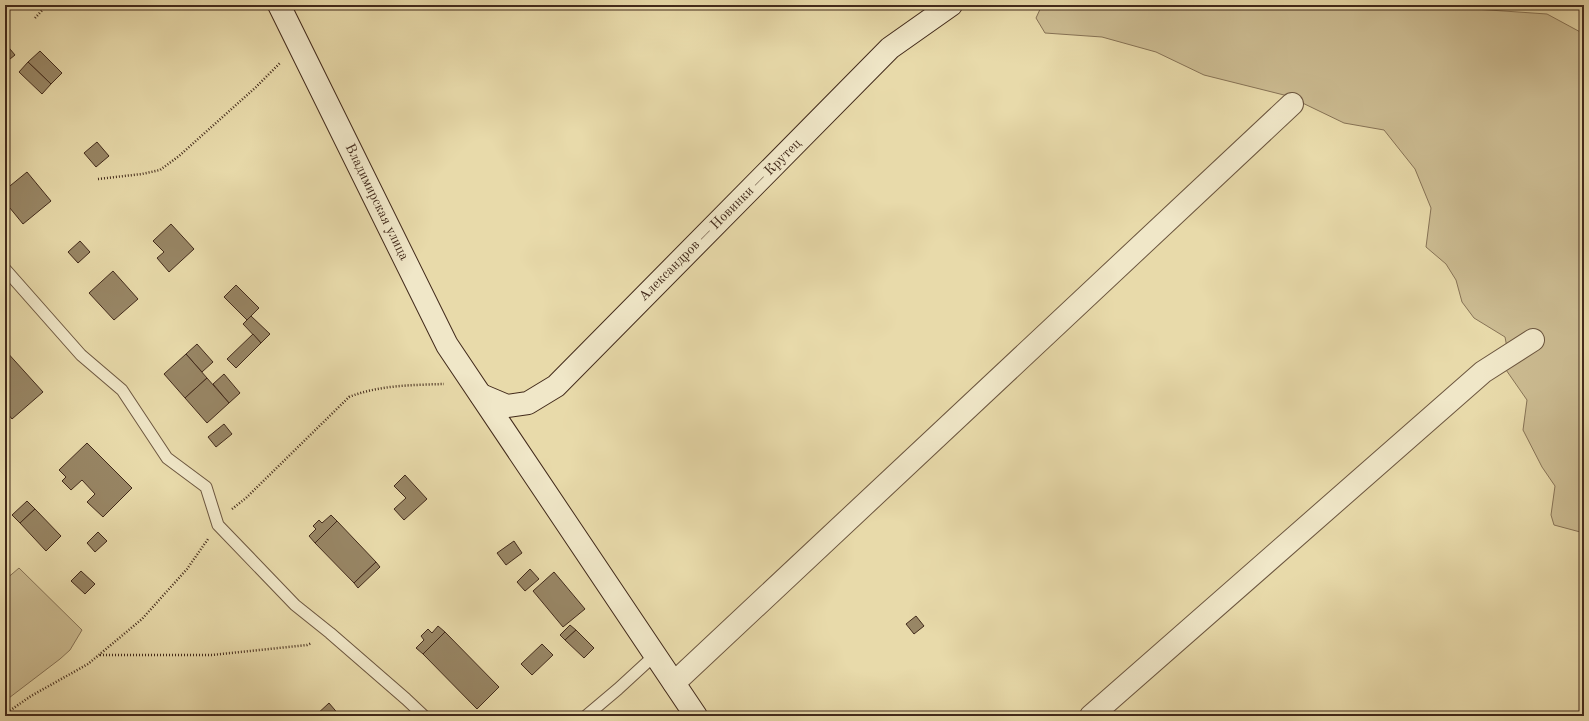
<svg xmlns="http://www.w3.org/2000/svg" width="1589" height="721" viewBox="0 0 1589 721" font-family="'Old Standard TT',serif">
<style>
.green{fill:#ccbc92;stroke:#877356}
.building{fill:#988665;stroke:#422a1b}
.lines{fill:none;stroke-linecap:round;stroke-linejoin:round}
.lane-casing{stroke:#6c563f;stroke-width:13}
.street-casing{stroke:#6c563f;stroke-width:24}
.secondary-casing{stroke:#422a1b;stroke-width:24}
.path{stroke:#422a1b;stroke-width:2.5;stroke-dasharray:1 2;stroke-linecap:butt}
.lane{stroke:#f0e7c8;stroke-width:11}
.street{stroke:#f0e7c8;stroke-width:22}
.secondary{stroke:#f0e7c8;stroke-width:22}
.labels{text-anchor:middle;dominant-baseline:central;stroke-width:4;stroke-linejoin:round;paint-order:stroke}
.street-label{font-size:14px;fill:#422a1b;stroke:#f0e7c8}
</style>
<rect width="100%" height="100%" fill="#e8daaa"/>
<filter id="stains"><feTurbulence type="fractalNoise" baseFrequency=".005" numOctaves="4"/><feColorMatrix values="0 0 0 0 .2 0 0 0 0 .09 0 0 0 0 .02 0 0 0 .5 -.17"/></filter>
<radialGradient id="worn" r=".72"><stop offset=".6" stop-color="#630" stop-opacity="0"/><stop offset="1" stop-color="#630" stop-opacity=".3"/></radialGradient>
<g class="green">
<path d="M1042,5h399l19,3 87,6 37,20v499l-30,-8 -3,-10 4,-29 -13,-19 -19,-37 4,-30 -23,-33 4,-14 -3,-16 -31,-19 -12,-16 -6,-22 -10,-16 -20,-17 5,-39 -16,-39 -31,-39 -40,-7 -56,-27 -84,-21 -48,-23 -54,-15 -57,-4 -9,-15z"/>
<path d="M19,568l63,62 -12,20 -10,9 -55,42v-121z"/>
</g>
<g class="building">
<path d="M5,43l10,12 -10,8z"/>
<path d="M40,51l22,22 -11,11 -23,-22z"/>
<path d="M28,62l23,22 -9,10 -23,-22z"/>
<path d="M97,142l12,14 -13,11 -12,-14z"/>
<path d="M27,172l24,29 -28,23 -18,-22v-12z"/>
<path d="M171,224l23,25 -25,23 -12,-14 7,-6 -11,-11z"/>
<path d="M80,241l10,11 -12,11 -10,-11z"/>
<path d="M113,271l25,28 -24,21 -25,-27z"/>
<path d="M236,285l23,23 -12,12 -23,-23z"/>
<path d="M251,316l19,18 -9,9 -18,-19z"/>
<path d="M253,334l8,9 -25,25 -9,-9z"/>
<path d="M197,344l16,18 -11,10 -16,-18z"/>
<path d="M5,350l38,42 -31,27 -4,-5 -3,2v-17l2,-1 -2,-2z"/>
<path d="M186,354l21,24 -22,20 -21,-24z"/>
<path d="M224,374l16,19 -11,10 -16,-19z"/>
<path d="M207,378l22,25 -22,20 -22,-25z"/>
<path d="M224,424l8,10 -16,13 -8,-10z"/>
<path d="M87,443l45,45 -29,29 -16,-15 8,-8 -13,-14 -11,10 -9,-9 4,-4 -7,-7z"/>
<path d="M405,475l22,24 -23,21 -10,-11 12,-11 -12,-12z"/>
<path d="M27,501l8,8 -15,14 -8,-8z"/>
<path d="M35,509l26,27 -15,15 -26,-28z"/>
<path d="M331,515l6,6 -22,22 -6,-7 7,-7 -3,-3 6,-6 3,3z"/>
<path d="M337,521l39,41 -22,21 -39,-40z"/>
<path d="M98,532l9,9 -12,11 -8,-9z"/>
<path d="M514,541l8,12 -16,12 -9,-12z"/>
<path d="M376,562l4,5 -22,21 -4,-5z"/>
<path d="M530,569l9,10 -14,12 -8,-9z"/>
<path d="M81,571l14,13 -10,10 -14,-13z"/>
<path d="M554,572l31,37 -22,18 -30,-36z"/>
<path d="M916,616l8,10 -10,8 -8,-10z"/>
<path d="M570,625l6,5 -11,10 -5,-5z"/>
<path d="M438,626l7,6 -22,22 -7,-6 8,-8 -3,-4 7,-7 4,4z"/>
<path d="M576,630l18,18 -10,10 -19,-18z"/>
<path d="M445,632l54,55 -22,22 -54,-55z"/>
<path d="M542,644l11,11 -21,20 -11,-11z"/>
<path d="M329,703l11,13h-25z"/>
</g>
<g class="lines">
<g class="lane-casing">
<g id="lane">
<path d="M5,269l76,86 41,35 45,68 39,29 12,38 77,80 35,28 76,66 18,17"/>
<path d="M586,716l32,-27 37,-34"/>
</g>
</g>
<g class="street-casing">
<g id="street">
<path d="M674,683l618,-579"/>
<path d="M1091,716l392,-344 50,-32"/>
</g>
</g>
<g class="secondary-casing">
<g id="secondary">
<path d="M279,5l168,340 249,371"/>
<path d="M481,395l26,11 21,-3 28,-17 334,-338 61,-43"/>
</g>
</g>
<g class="path">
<path d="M35,18l12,-13"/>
<path d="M98,179l44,-5 18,-4 19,-14 77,-69 24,-24"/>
<path d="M232,509l14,-11 103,-101c30,-12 64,-12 95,-13"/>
<path d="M100,655h112l95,-10 5,-2"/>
<path d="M5,714l26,-18 57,-32 54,-45 45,-50 21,-30"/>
</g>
<use href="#lane" class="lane"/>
<use href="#street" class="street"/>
<use href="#secondary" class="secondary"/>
</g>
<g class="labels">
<g class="street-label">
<text transform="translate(377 202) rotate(64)">Владимирская улица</text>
<text transform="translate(720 220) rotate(-45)">Александров — Новинки — Крутец</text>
</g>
</g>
<rect width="1589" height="721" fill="none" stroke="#e8daaa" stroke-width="20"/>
<rect x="6" y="6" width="1577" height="709" fill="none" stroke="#422a1b" stroke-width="2"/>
<rect x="10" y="10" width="1569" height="701" fill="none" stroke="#422a1b"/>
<rect width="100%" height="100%" filter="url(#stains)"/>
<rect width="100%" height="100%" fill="url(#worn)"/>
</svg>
